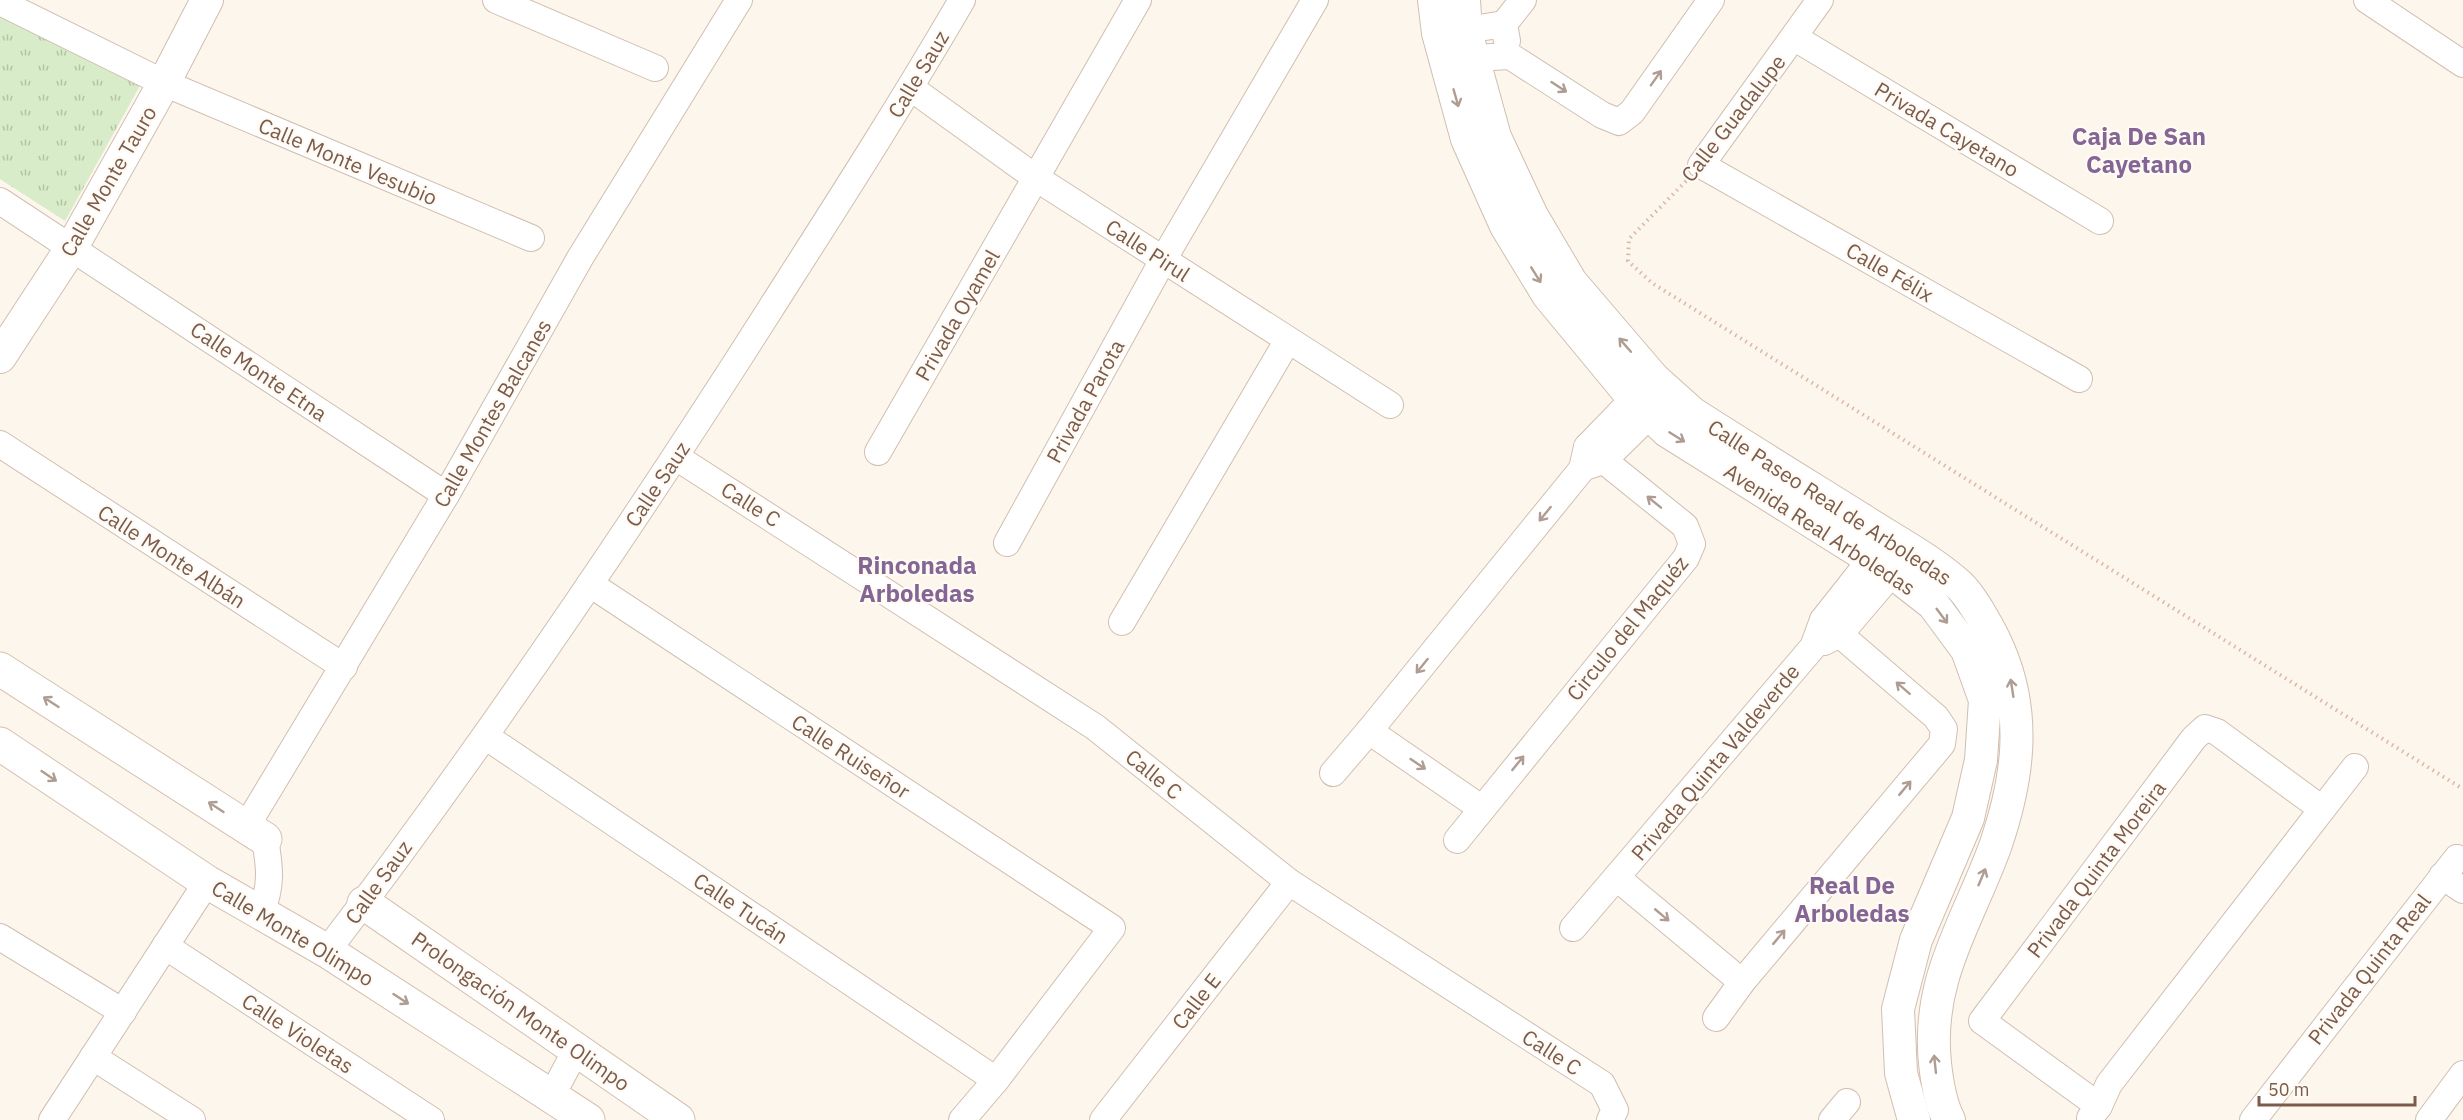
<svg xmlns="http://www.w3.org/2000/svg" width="2463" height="1120" viewBox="0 0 2463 1120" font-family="'IBM Plex Sans',sans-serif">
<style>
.park{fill:url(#park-tufts)}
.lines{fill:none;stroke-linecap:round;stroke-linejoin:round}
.minor-casing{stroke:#d1beb0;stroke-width:28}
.tertiary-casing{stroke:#d1beb0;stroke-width:34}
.secondary-casing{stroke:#d6c0b0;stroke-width:35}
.path{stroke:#d9b8a5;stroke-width:4;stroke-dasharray:1.5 4.5;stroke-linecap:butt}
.minor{stroke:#fff;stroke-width:26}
.tertiary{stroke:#fff;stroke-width:32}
.secondary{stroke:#fff;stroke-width:33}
.oneway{stroke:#af9d94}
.labels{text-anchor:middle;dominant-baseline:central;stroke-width:4.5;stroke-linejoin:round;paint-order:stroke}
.street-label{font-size:21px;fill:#7a5c4d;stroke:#fffaf3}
.quarter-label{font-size:24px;font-weight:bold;fill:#846695;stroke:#fffaf3}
</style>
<defs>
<pattern id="park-tufts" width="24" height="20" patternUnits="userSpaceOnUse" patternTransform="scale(1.5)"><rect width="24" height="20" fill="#d8ecc9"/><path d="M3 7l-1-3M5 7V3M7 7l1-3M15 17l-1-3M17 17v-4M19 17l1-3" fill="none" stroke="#b4c2a5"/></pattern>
</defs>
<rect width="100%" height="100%" fill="#fdf6ec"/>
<path class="park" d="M0,15l141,69 -76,137 -65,-42z"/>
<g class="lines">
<g class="minor-casing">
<g id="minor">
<path d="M496,0l159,68"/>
<path d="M1820,0l-119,165 378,214"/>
<path d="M2367,0l96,64"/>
<path d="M0,2l164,81 367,155"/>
<path d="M1448,33l56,-9"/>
<path d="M1795,38l305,183"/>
<path d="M1507,41l-3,-17 19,-24"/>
<path d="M1456,59l54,-3 92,59 17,7 13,-10 79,-112"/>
<path d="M911,88l125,90 354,227"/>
<path d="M0,201l446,294"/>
<path d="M0,444l344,223"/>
<path d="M878,452l260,-452"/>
<path d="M676,457l419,270 194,155 313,202 13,26 -5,10"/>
<path d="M1588,466l15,-5 61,-60"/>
<path d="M1007,543l156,-283 152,-260"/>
<path d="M590,584l522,344 -116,152 -34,40"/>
<path d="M1122,622l166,-282"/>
<path d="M1824,642l16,-8 64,-75"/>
<path d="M1369,731l112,77"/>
<path d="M485,736l511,344"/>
<path d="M1333,773l36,-42 213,-262 5,-22 60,-62"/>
<path d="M246,827l200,-332 134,-237 159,-258"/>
<path d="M1457,840l229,-282 6,-14 -7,-18 -98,-79"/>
<path d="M2442,876l21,14"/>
<path d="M1617,878l125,104"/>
<path d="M261,913c11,-28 9,-45 4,-74"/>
<path d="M1573,928l240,-281 10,-27 60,-76"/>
<path d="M0,937l123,75"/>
<path d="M165,946l266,174"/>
<path d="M327,951c158,-207 304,-423 444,-643 65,-102 130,-203 191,-308"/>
<path d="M1716,1018l26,-36 200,-238 2,-15 -8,-12 -113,-97"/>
<path d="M93,1057l99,63"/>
<path d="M551,1097l25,-47"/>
<path d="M2099,1106l-117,-85 212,-283 11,-10 12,4 105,77"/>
<path d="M2090,1118l9,-12 10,-22 246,-317"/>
<path d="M52,1120l155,-238"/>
<path d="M1103,1120l186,-238"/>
<path d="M1832,1120l15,-18"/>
<path d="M2253,1120l204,-262"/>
<path d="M2429,1120l34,-46"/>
</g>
</g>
<g class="tertiary-casing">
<g id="tertiary">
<path d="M1434,0l4,33 29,106 39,87 42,69 86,104 33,32 225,141 41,32 34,46 18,50 -4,60 -13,58 -52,122 -18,69 3,64 13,47"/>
<path d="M1464,0l2,32 29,105 37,79 39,66 83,97 38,34c56,36 113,71 169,106 32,21 69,40 98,66 13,12 33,48 40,65 28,65 19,129 -3,194 -27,76 -70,134 -61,219 2,19 5,40 14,57"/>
<path d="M0,357l72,-110 92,-164 43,-83"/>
</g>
</g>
<g class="secondary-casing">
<g id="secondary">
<path d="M0,669l265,170"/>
<path d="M0,744l207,138 120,69 261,169"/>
<path d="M364,903l314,217"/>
</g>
</g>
<path class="path" d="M1686,181l-57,58 -1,22 24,22 811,506"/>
<use href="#minor" class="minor"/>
<use href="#tertiary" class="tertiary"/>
<use href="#secondary" class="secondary"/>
</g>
<defs><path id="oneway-shaft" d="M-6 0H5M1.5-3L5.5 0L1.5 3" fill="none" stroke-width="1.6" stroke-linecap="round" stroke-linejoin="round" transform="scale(1.5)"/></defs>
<g class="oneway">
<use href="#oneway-shaft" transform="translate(1656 78) rotate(-55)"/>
<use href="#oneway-shaft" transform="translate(1559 87) rotate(33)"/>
<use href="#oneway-shaft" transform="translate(1456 98) rotate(74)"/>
<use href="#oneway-shaft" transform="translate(1536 275) rotate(58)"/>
<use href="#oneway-shaft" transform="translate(1625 345) rotate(-131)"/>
<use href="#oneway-shaft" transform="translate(1677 437) rotate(32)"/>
<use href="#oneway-shaft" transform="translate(1654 502) rotate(-141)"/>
<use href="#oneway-shaft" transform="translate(1545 514) rotate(129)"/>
<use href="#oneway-shaft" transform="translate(1942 616) rotate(53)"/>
<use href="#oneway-shaft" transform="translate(1422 666) rotate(129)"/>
<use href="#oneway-shaft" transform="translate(1903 688) rotate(-139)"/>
<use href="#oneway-shaft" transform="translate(2012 688) rotate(-99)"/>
<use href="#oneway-shaft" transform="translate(51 702) rotate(-147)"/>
<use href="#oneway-shaft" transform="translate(1518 763) rotate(-51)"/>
<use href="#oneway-shaft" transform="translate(1418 764) rotate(34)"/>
<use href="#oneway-shaft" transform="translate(49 776) rotate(34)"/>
<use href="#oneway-shaft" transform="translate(1905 788) rotate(-50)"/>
<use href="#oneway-shaft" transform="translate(216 807) rotate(-147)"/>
<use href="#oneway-shaft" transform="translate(1982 877) rotate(-67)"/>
<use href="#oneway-shaft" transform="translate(1662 915) rotate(40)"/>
<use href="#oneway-shaft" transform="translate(1779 937) rotate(-50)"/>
<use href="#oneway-shaft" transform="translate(401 999) rotate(33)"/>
<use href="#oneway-shaft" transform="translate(1935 1064) rotate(-96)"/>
</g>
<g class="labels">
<g class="street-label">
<text transform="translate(918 74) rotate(-59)">Calle Sauz</text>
<text transform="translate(1733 118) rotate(-52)">Calle Guadalupe</text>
<text transform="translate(1947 129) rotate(31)">Privada Cayetano</text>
<text transform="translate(348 161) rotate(23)">Calle Monte Vesubio</text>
<text transform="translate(108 181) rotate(-60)">Calle Monte Tauro</text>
<text transform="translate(1148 250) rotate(33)">Calle Pirul</text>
<text transform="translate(1890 272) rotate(30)">Calle Félix</text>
<text transform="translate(957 315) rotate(-60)">Privada Oyamel</text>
<text transform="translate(259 371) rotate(34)">Calle Monte Etna</text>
<text transform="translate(1085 401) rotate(-61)">Privada Parota</text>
<text transform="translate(492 413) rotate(-60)">Calle Montes Balcanes</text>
<text transform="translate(657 484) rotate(-56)">Calle Sauz</text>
<text transform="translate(1830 502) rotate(33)">Calle Paseo Real de Arboledas</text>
<text transform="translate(751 504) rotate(32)">Calle C</text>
<text transform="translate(1820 529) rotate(33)">Avenida Real Arboledas</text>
<text transform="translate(172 556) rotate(33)">Calle Monte Albán</text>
<text transform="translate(1627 628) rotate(-51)">Circulo del Maquéz</text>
<text transform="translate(851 756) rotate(33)">Calle Ruiseñor</text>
<text transform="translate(1715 762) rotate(-50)">Privada Quinta Valdeverde</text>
<text transform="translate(1154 774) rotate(39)">Calle C</text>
<text transform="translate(2096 869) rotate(-53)">Privada Quinta Moreira</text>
<text transform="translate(378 882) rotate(-54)">Calle Sauz</text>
<text transform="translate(741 908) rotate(34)">Calle Tucán</text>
<text transform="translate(293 933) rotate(31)">Calle Monte Olimpo</text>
<text transform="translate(2369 969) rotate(-52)">Privada Quinta Real</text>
<text transform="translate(1196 1001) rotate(-52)">Calle E</text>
<text transform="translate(521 1011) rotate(35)">Prolongación Monte Olimpo</text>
<text transform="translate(298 1033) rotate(33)">Calle Violetas</text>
<text transform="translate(1552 1052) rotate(33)">Calle C</text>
</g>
<g class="quarter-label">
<text x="2139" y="136">Caja De San<tspan x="2139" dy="28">Cayetano</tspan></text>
<text x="917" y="565">Rinconada<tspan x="917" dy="28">Arboledas</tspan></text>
<text x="1852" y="885">Real De<tspan x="1852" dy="28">Arboledas</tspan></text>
</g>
</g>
<path d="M2259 1096v9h156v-9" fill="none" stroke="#7a5c4d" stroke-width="3"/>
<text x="2268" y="1096" font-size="18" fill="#7a5c4d" stroke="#fffaf3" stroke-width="4.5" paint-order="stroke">50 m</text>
</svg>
